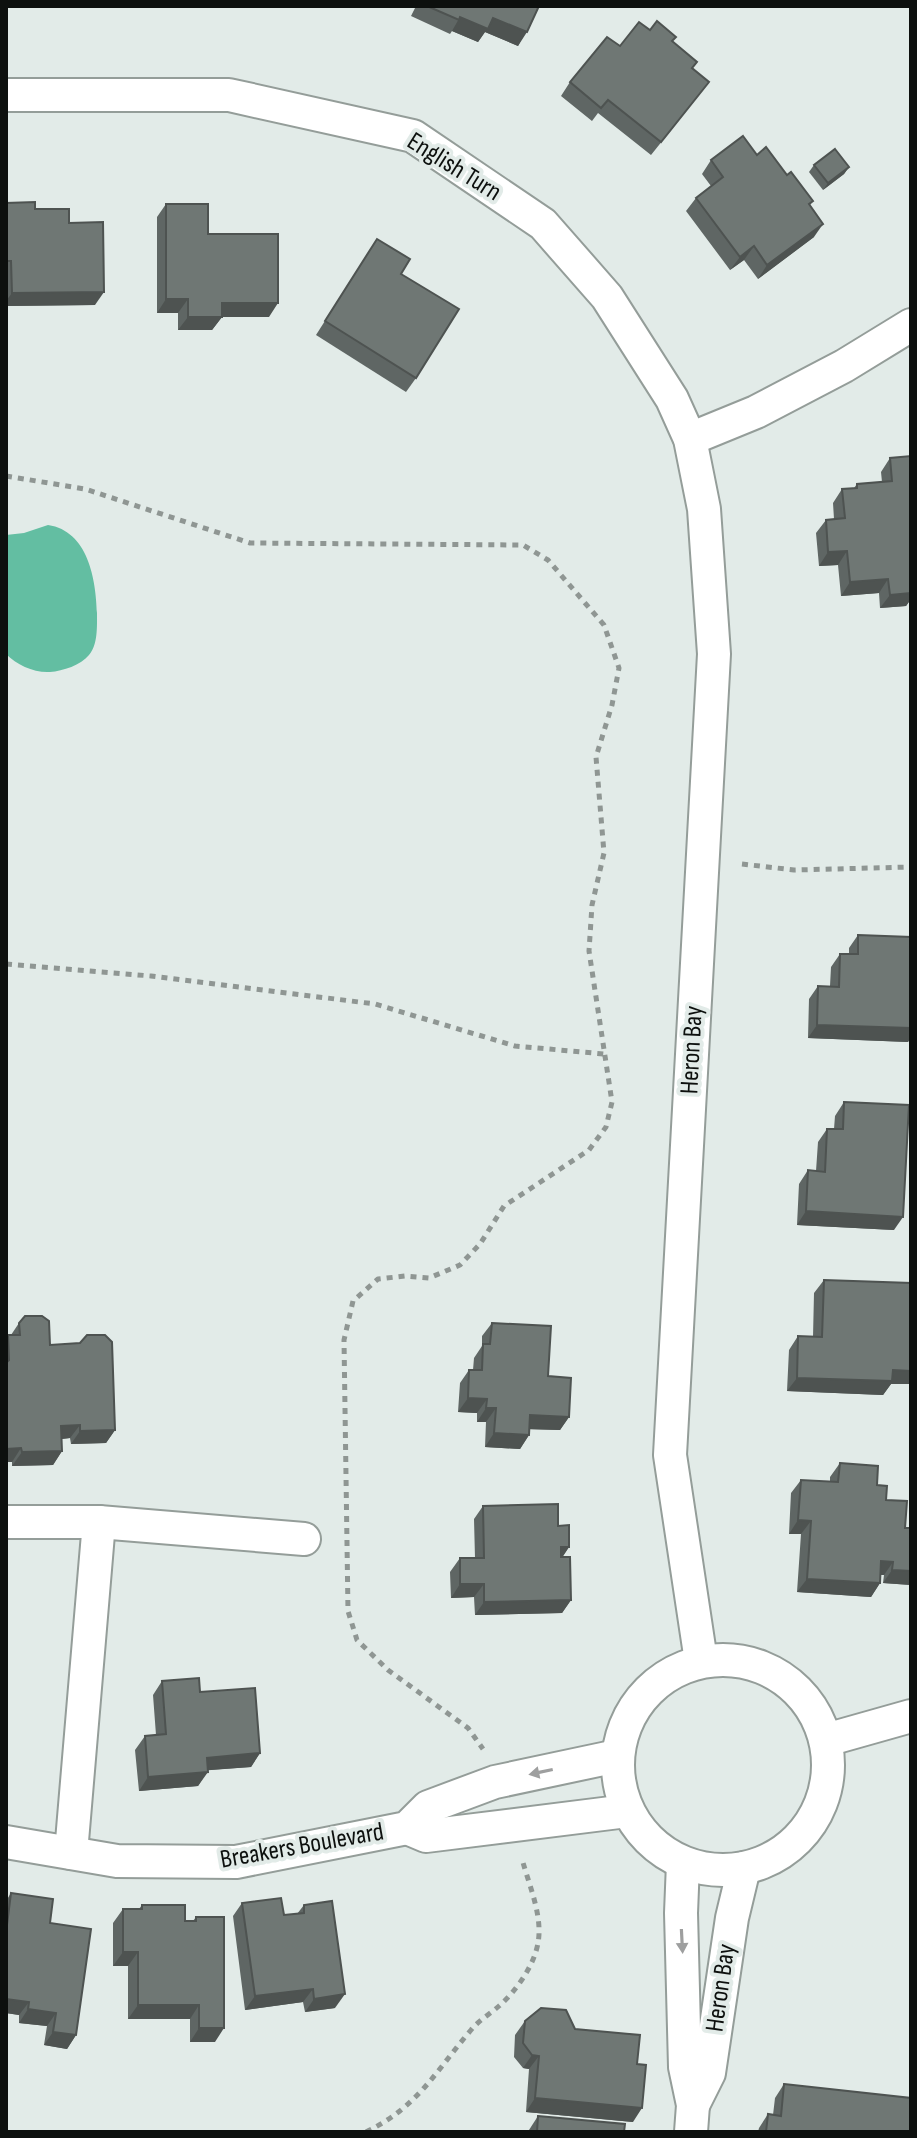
<svg xmlns="http://www.w3.org/2000/svg" width="917" height="2138" viewBox="0 0 917 2138" font-family="'Sofia Sans Condensed',sans-serif">
<style>
.water{fill:#63bea2}
.lines{fill:none;stroke-linecap:round;stroke-linejoin:round}
.minor-casing{stroke:#949d99;stroke-width:36}
.path{stroke:#8f9693;stroke-width:5;stroke-dasharray:6 6;stroke-linecap:butt}
.minor{stroke:#fff;stroke-width:32}
.wall{fill:#5f6664}
.shaded-wall{fill:#4e5351}
.building{fill:#6f7774;stroke:#4e5351;stroke-width:2}
.oneway{fill:#9e9f9f}
.labels{text-anchor:middle;dominant-baseline:central;stroke-width:8;stroke-linejoin:round;paint-order:stroke}
.street-label{font-size:26px;fill:#0d100e;stroke:#e2ebe8}
</style>
<rect width="100%" height="100%" fill="#e2ebe8"/>
<path class="water" d="M48,525c40,6 48,54 49,88 0,13 1,32 -8,42 -8,10 -26,16 -39,17 -16,1 -33,-7 -44,-18v-119l18,-2z"/>
<g class="lines">
<g class="minor-casing">
<g id="minor">
<path d="M6,95h223l184,41 130,88 64,73 65,102 18,40 14,70 10,145 -44,801 31,206"/>
<path d="M690,439l66,-27 88,-46 67,-41"/>
<path d="M6,1522h93l205,17"/>
<circle cx="723" cy="1765" r="105"/>
<path d="M826,1740l85,-24"/>
<path d="M407,1828l19,8 201,-25"/>
<path d="M6,1842l111,19 119,1 171,-34 21,-21 67,-25 122,-26"/>
<path d="M71,1853l28,-331"/>
<path d="M683,1863l-2,50 4,154 8,38 -2,27"/>
<path d="M693,2105l16,-32 23,-155 12,-50"/>
</g>
</g>
<g class="path">
<path d="M6,476l79,13 165,54 273,2 25,15 56,65 15,43 -7,37 -16,52 8,96 -12,52 -3,46 23,151 -6,25 -17,23 -85,56 -24,38 -20,21 -31,13 -24,-2 -27,3 -25,22 -9,39 4,271 9,29 31,30 80,58 15,21"/>
<path d="M742,864l52,6 117,-3"/>
<path d="M6,964l145,12 224,28 140,42 89,8"/>
<path d="M366,2132c53,-26 69,-60 105,-102 8,-10 19,-16 28,-24 17,-15 35,-40 39,-63 5,-27 -9,-58 -16,-84"/>
</g>
<use href="#minor" class="minor"/>
</g>
<g class="wall">
<path d="M416,6h123l-21,40 -33,-14 -7,10 -26,-11 -2,3 -39,-18z"/>
<path d="M650,30l23,12 20,27 6,26 -48,60 -53,-42 -6,8 -31,-25 9,-14 50,-36z"/>
<path d="M757,155l30,20 26,26 -3,4 4,32 -56,42 -14,-19 -14,10 -44,-59 10,-13 15,-12 -9,-12 9,-14z"/>
<path d="M814,165l35,2 -5,7 -21,16 -14,-18z"/>
<path d="M6,203l29,6 34,14 26,82 -89,1z"/>
<path d="M166,204l42,30 61,83h-47l-10,13h-34v-17h-21v-96z"/>
<path d="M377,239l39,139 -10,14 -90,-57z"/>
<path d="M911,456v143l-5,7 -26,2 -1,-15 -38,3 -3,-31 -19,1 -3,-33 10,-13 8,-1 -1,-16 9,-14 12,-1 3,-4 25,-2 -1,-10 9,-14z"/>
<path d="M858,935l53,93v9l-3,5 -100,-4 1,-39 9,-13h12l1,-19 9,-13h9v-6z"/>
<path d="M844,1102l50,128 -97,-5 2,-41 9,-14 8,1 2,-29 9,-13h7l1,-13z"/>
<path d="M824,1280l87,3v101h-20l-8,11 -96,-4 2,-41 9,-14 15,1 1,-44z"/>
<path d="M19,1323l31,22 65,85 -9,13 -35,1 -1,-6 -8,1v12l-9,14 -41,1v-4h-6v-125l2,-2h3z"/>
<path d="M492,1323l56,53 21,41 -9,13 -30,-1 -1,6 -9,14 -35,-2 1,-25h-9v-9l-19,-1 2,-29 9,-13h4l1,-12 8,-12v-10z"/>
<path d="M840,1463l37,22 28,43h6v57l-28,-2 1,-8h-3l-1,8 -9,14 -74,-5 4,-58h-12l2,-41 10,-13 29,2v-5z"/>
<path d="M483,1506l75,20 11,21 -7,10 9,43 -9,13 -87,2 -1,-18 -23,1 -1,-26 10,-14h15l-1,-39z"/>
<path d="M162,1681l38,11 60,61 -9,14 -43,3 -10,16 -59,5 -4,-41 10,-14 11,-1 -3,-40z"/>
<path d="M11,1893l39,30 26,112 -9,14 -23,-4 3,-19 -28,-3v-8l-13,-2v-112z"/>
<path d="M242,1903l42,12 13,-1 7,-9 31,103 -30,4 -2,-10 -58,8 -12,-94z"/>
<path d="M142,1905l43,16h8l3,-4 19,125h-25v-23h-62v-53h-15v-43l10,-14h16z"/>
<path d="M525,2021l50,8 62,35 -4,58 -107,-10 3,-43 -6,-1 -9,-11 1,-22z"/>
<path d="M784,2084l126,48h-152l1,-4 9,-14 5,1 2,-17z"/>
<path d="M538,2116l86,16h-95v-2z"/>
</g>
<g class="shaded-wall">
<path d="M460,17l33,1 34,14 -9,14 -33,-14 -7,10 -26,-11z"/>
<path d="M849,167l-5,7 -21,16 5,-7z"/>
<path d="M823,224l-9,13 -56,42 9,-14z"/>
<path d="M754,246l-10,14 -14,10 10,-13z"/>
<path d="M104,292l-9,13 -89,1v-5l6,-8z"/>
<path d="M166,299h22l-10,14h-21z"/>
<path d="M222,303h56l-9,14h-47l-10,13h-34l10,-13z"/>
<path d="M847,551l-9,14 -19,1 9,-14z"/>
<path d="M888,579l-9,14 -38,3 9,-14z"/>
<path d="M911,593v6l-5,7 -26,2 10,-13z"/>
<path d="M817,1025l94,3v9l-3,5 -100,-4z"/>
<path d="M806,1211l97,6 -9,13 -97,-5z"/>
<path d="M893,1370l18,1v13h-20l-8,11 -96,-4 10,-13z"/>
<path d="M468,1398l19,1 -10,14 -19,-1z"/>
<path d="M486,1408h10l-10,14h-9z"/>
<path d="M530,1415l39,2 -9,13 -39,-1z"/>
<path d="M80,1425l-10,13 -18,2 9,-14z"/>
<path d="M115,1430l-9,13 -35,1 9,-13z"/>
<path d="M494,1433l35,2 -9,14 -35,-2z"/>
<path d="M21,1448l-9,14h-6v-13z"/>
<path d="M62,1451l-9,14 -41,1 10,-14z"/>
<path d="M798,1520l13,1 -10,13h-12z"/>
<path d="M561,1547h8l-9,14z"/>
<path d="M881,1561l12,1 -9,13 -12,-1z"/>
<path d="M892,1570l19,1v14l-28,-2z"/>
<path d="M807,1579l73,4 -9,14 -74,-5z"/>
<path d="M460,1584h24l-10,13 -23,1z"/>
<path d="M571,1600l-9,13 -87,2 9,-13z"/>
<path d="M260,1753l-9,14 -53,4 9,-13z"/>
<path d="M208,1772l-10,14 -59,5 9,-14z"/>
<path d="M123,1952h15l-10,14h-15z"/>
<path d="M313,1989l-10,13 -58,8 10,-14z"/>
<path d="M345,1994l-10,14 -30,4 9,-13z"/>
<path d="M6,1999l23,3 -10,13 -13,-2z"/>
<path d="M138,2005h61l-9,14h-62z"/>
<path d="M28,2009l28,4 -9,13 -28,-3z"/>
<path d="M199,2028h25l-9,14h-25z"/>
<path d="M53,2032l23,3 -9,14 -23,-4z"/>
<path d="M532,2055l7,1 -10,13 -6,-1z"/>
<path d="M535,2098l107,10 -9,14 -107,-10z"/>
</g>
<g class="building">
<path d="M427,6h112l-12,26 -34,-14 -5,11 -28,-12 -1,3z"/>
<path d="M657,21l19,16 -4,4 25,21 -5,6 17,14 -48,60 -53,-42 -7,8 -31,-26 37,-45 13,9 19,-24 11,8z"/>
<path d="M743,136l14,19 9,-8 21,28 4,-3 22,29 -4,3 14,20 -56,41 -13,-19 -14,11 -44,-59 27,-21 -12,-17z"/>
<path d="M835,149l14,18 -21,16 -14,-18z"/>
<path d="M35,202v7h34v14l34,-1 1,70 -92,1 -1,-32h-5v-58z"/>
<path d="M166,204h42v30h70v69h-56v14h-34v-18h-22z"/>
<path d="M377,239l33,20 -9,15 58,35 -43,69 -91,-57z"/>
<path d="M911,456v137l-21,2 -2,-16 -38,3 -3,-31 -19,1 -2,-32 19,-2 -3,-29 15,-1v-4l35,-3 -2,-23z"/>
<path d="M858,935l53,2v91l-94,-3 1,-39 21,1 1,-33h18z"/>
<path d="M844,1102l65,3 -6,112 -97,-6 2,-41 17,2 2,-43h16z"/>
<path d="M824,1280l87,3v88l-18,-1 -1,11 -95,-3 1,-42 24,1z"/>
<path d="M25,1316h17l7,5 1,24 30,-2 7,-8h18l7,7 3,88 -35,1v-6l-19,1 1,25 -40,1 -1,-4 -15,1v-86l3,-3 -1,-25h12l-1,-12z"/>
<path d="M492,1323l59,3 -3,50 23,2 -2,39 -39,-2 -1,20 -35,-2 2,-25h-10l1,-9 -19,-1 1,-28h13l1,-26h7z"/>
<path d="M840,1463l38,3 -1,19 10,1 -1,14 21,1 -2,27h6v43l-19,-1 1,-8 -12,-1 -1,22 -73,-4 4,-58 -13,-1 3,-40 37,2z"/>
<path d="M558,1504v22l11,-1v22h-8v10h9l1,43 -87,2v-18h-24v-26h24l-1,-52z"/>
<path d="M199,1678l1,14 55,-4 5,65 -53,5 1,14 -60,5 -3,-41 21,-2 -4,-53z"/>
<path d="M11,1893l42,6 -3,24 41,6 -15,106 -23,-3 3,-19 -28,-4 1,-7 -23,-3v-66z"/>
<path d="M281,1898l3,17 20,-2v-8l28,-4 13,93 -31,5 -1,-10 -58,7 -13,-93z"/>
<path d="M142,1905h43v16h11v-4h28v111h-25v-23h-61v-53h-15v-43h19z"/>
<path d="M541,2008l25,2 9,19 65,6 -3,29 9,1 -4,43 -107,-10 4,-42 -7,-1 -9,-12 2,-22z"/>
<path d="M784,2084l127,14 -1,34h-144l2,-18 13,2z"/>
<path d="M538,2116l87,8 -1,8h-87z"/>
</g>
<defs><path id="oneway-solid" d="M-6-.8H1V-3.2L6.5 0L1 3.2V.8H-6Z" transform="scale(2)"/></defs>
<g class="oneway">
<use href="#oneway-solid" transform="translate(541 1772) rotate(168)"/>
<use href="#oneway-solid" transform="translate(682 1941) rotate(87)"/>
</g>
<g class="labels">
<g class="street-label">
<text transform="translate(454 167) rotate(32)">English Turn</text>
<text transform="translate(692 1050) rotate(-87)">Heron Bay</text>
<text transform="translate(302 1846) rotate(-10)">Breakers Boulevard</text>
<text transform="translate(721 1988) rotate(-82)">Heron Bay</text>
</g>
</g>
<rect width="917" height="2138" fill="none" stroke="#0d100e" stroke-width="16"/>
</svg>
